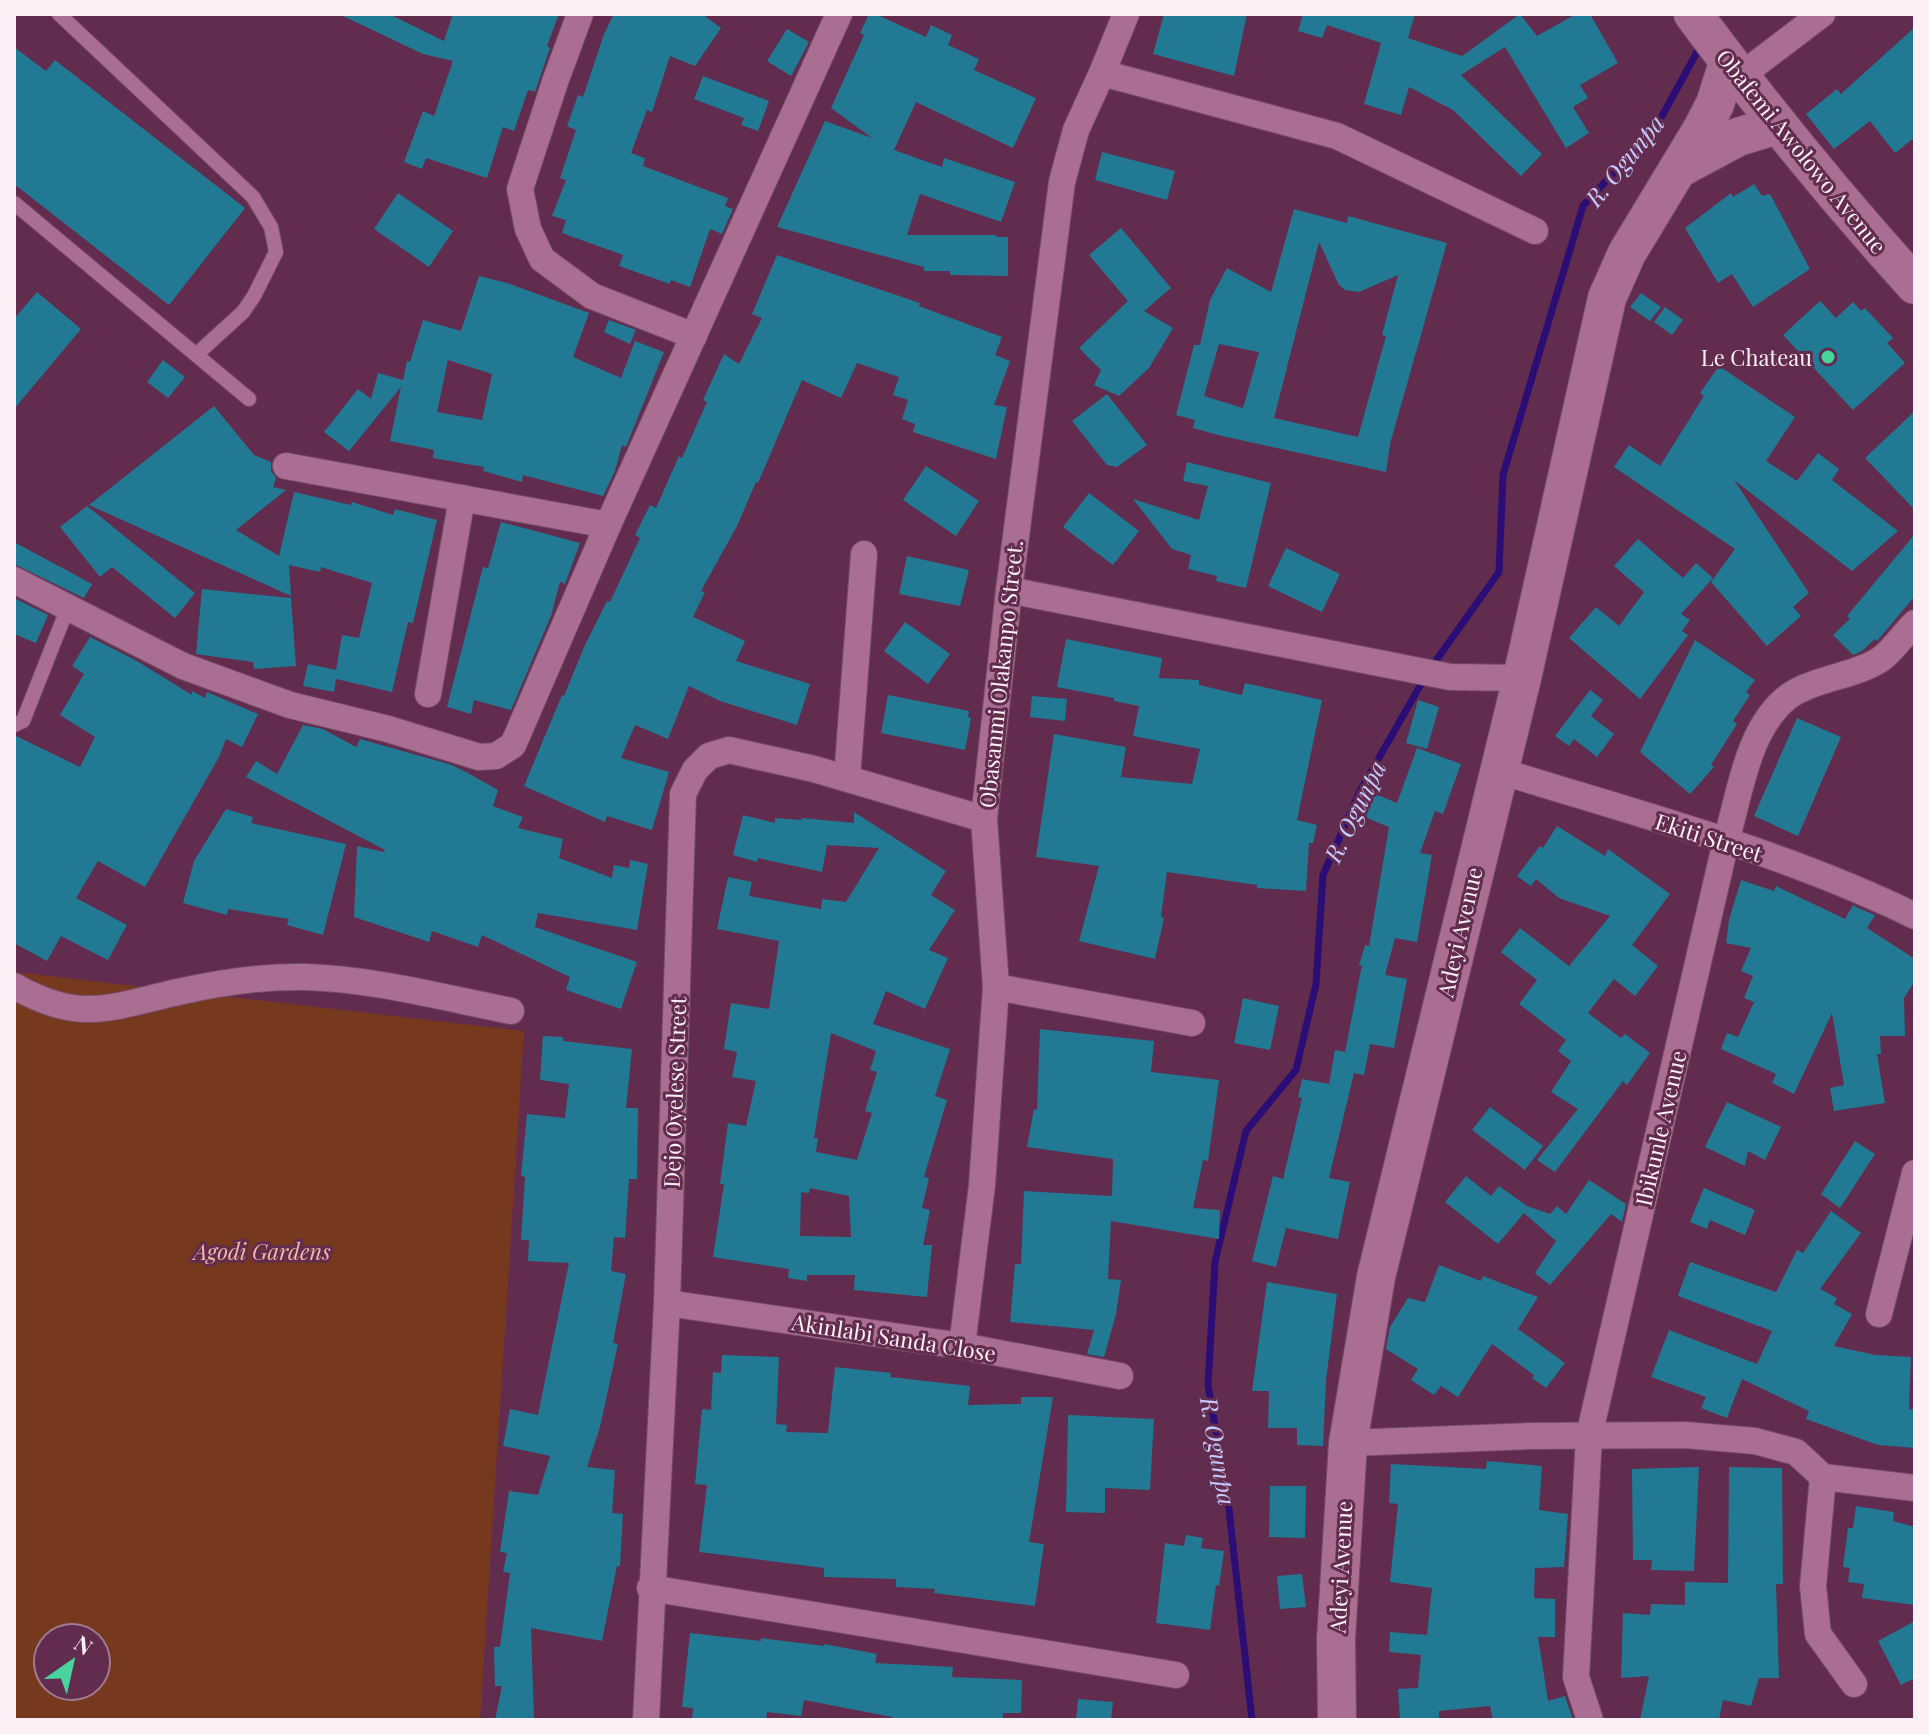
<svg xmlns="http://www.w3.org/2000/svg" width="1929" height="1734" viewBox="0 0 1929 1734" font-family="'Playfair Display',serif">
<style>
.green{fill:#77391d;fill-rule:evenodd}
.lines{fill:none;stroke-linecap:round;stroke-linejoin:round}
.stream{stroke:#2a0e75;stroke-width:7}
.building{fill:#217994;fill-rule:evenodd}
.lane-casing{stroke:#754b66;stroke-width:16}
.street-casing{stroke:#754b66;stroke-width:28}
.secondary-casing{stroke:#754b66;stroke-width:40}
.lane{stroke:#aa6e92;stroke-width:14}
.street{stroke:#aa6e92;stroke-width:26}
.secondary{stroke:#aa6e92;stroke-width:38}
.poi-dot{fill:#48d49d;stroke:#622c4e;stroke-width:3}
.labels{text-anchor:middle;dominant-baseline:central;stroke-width:6;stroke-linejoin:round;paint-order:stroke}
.street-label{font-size:22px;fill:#fdeff6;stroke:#622c4e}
.poi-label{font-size:22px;fill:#fdeff6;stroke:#622c4e;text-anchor:end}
.park-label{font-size:22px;font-style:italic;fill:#f3baa2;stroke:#622c4e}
.water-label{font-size:24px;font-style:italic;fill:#c6c8fe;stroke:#622c4e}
</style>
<rect width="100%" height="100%" fill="#622c4e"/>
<path class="green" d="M14,972l510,59 -44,689h-466zM48,1638h48v48h-48z"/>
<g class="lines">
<g class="stream">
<path d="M1430,669l69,-97 4,-97 80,-269 73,-79 46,-84"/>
<path d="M1252,1720l-23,-211 -21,-124 7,-123 31,-131 50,-61 20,-86 7,-109 37,-84 64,-112"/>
</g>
</g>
<g class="building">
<path d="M339,14h50l55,27 9,-27h106l-12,32 3,2 -15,44 -7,-2 -14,41 -11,-4 -16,51 -61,-20 -4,11 -18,-7 19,-51 11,5 19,-55 -30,-7z"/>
<path d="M614,14h88l19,14 -26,38 -25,-10 -18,56 -5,-2 -16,43 14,5 -2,8 85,32 -3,8 8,3 -11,25 -12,-5 -20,58 -19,-7 -1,4 -51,-18 4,-11 -61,-22 4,-13 -14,-4 14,-36 -6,-2 16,-48 -9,-4 11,-31 5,2 21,-63z"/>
<path d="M869,14h6l51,23 5,-12 21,10 -4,10 31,14 -5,11 62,28 -23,50 -97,-46 -22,48 48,17 2,-9 71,24 -14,40 -81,-28 -13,41h90l-1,2h12v39l-58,-1v-4h-26v-4l-147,-40 48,-106 47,17 -41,-30 33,-73 -4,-2z"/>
<path d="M1164,14h83l-13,62 -81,-22z"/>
<path d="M1303,14h112l-7,24 54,18 58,-42 17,22 39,-22h14l28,49 -38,22 8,13 -15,9 16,26 -23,15 -61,-101 -44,28 81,79 -21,22 -68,-66 -44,-23 -8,28 -37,-11 17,-61 -54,-18 -5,13 -24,-7z"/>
<path d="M1915,27v110l-20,16 -25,-32 -36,28 -28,-35 31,-25 4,5z"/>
<path d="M787,29l22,13 -18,34 -24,-15z"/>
<path d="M14,47l32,24 9,-11 190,148 -76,97 -155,-121z"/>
<path d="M703,76l66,25 -11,30 -17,-6 3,-7 -50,-19z"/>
<path d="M1102,152l73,19 -8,29 -72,-20z"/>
<path d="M1754,184l8,12 8,-2 40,75 -57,38 -21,-33 -14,9 -33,-55 46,-35 2,4z"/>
<path d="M398,193l55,38 -24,36 -55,-38z"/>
<path d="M1294,209l53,14 1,-7 99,27 -57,201 -4,28 -164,-36 -29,-8 2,-8 -19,-5 18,-70h6l10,-45 17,-32 44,24zM1319,242l20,43 6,5 14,2 39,-17 -16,60 4,1 -28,101 -84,-19zM1219,344l40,8 -16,56 -39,-12z"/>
<path d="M1121,228l50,60 -27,23 29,17 -24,40 -30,28 -25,-11 7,-15 -22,-22 49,-47 -39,-46z"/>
<path d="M777,255l143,48 -1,3 83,31 -7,18 15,6 -16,44 13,2 -11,52 -83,-27 2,-8 -13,-5 6,-19 -15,-5 6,-18 -42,-14 -16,35 -39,-18 -44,103 -2,-1 -19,44 -36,65 4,1 -12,25 52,24 -9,20 74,23 -13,41 -77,-24 -31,-15 -21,53 -33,-14 -14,33 48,14 -17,58 -45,-14 -2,6 -81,-36 38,-91 2,1 21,-51 22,-44 3,1 30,-64 -5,-3 15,-30 6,3 23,-52 3,2 25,-56 -4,-2 21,-46 15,10 23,-46 -10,-4z"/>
<path d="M479,276l28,7 82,30 -16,44 48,21 14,-37 29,11 -38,95 -4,-2 -7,26 -12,25 -80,-21 -1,7 -39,-11 1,-4 -51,-9 1,-8 -44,-9 11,-54 -52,64 -25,-19 34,-43 13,10 7,-26 25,7 4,-19 3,1 13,-42 38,11zM448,360l44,14 -10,46 -45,-8z"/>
<path d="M37,292l44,37 -67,80v-90z"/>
<path d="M1641,293l20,14 -11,14 -20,-14z"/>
<path d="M1820,301l16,17 17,-16 8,9 4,-3 28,30 -6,5 18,20 -52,47 -70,-75z"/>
<path d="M1665,307l18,13 -11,15 -18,-13z"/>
<path d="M609,320l27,10 -6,14 -26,-12z"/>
<path d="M163,360l22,17 -17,21 -21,-16z"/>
<path d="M1719,366l76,51 -29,44 31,20 21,-28 21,16 -7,11 66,51 -46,40 -118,-91 75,113 -16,14 8,9 -34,30 -56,-64 24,-33 -121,-82 15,-22 31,21 44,-70 -4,-3z"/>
<path d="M1107,394l40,51 -30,22 -10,-2 -35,-44z"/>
<path d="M214,406l40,49 17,7v9l5,7 -3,9 13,3 -50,40 43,26 15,-64 57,13 1,-3 41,13 2,-6 42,11 -24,103 -5,-1 -16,70 -56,-13 -2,13 -31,-6 5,-22 28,6 6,-35 17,3 13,-55 -51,-16 -1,5 -31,-7 2,31 -202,-91z"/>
<path d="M1915,411v99l-50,-52z"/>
<path d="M1187,462l84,21 -25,105 -30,-7 1,-5 -29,-7 3,-14 -19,-6 -39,-50 66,21 9,-34 -25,-5z"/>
<path d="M926,466l53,35 -23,35 -53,-36z"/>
<path d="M1089,493l50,38 -26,34 -50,-38z"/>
<path d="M87,506l108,87 -20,25 -63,-51 -12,10 -40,-50z"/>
<path d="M501,522l79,21 -15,41 -5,-2 -9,34 -40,94 -37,-10 -3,14 -24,-7 36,-140 5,1z"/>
<path d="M1915,534v62l-38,45 -2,-2 -13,12 -9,4 -20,-20 17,-16 -3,-3z"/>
<path d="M1638,539l45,39 13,-15 17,15 -32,36 9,6 -8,11 6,4 -48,64 -71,-61 27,-31 23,19 25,-34 -30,-26z"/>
<path d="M14,542l78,42 -8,14 -70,-34z"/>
<path d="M1286,548l54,26 -18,38 -54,-26z"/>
<path d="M907,556l62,14 -9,36 -61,-12z"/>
<path d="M202,589l89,9 5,68 -42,3 -1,-7 -57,-8z"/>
<path d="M14,598l34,17 -12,28 -22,-9z"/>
<path d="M905,622l45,32 -22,30 -44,-33z"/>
<path d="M90,637l47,24 55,34v-4l13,7 2,-6 51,22 -16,33 -16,-8 -7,18 -74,130 -47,-26 -22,37 51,27 -19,35 -47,-24 -14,25 -33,-18v-208l66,32 15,-30 -35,-22 24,-41 -12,-8z"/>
<path d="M1066,639l96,19 -3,20 40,2v5l43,10 3,-12 77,17 -25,120 20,5 -4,18h-4l-3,48 -49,-3v-3l-90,-13 -6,45 3,1 -9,41 -76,-18 20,-75 -63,-9 18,-123 72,13 -5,30 71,7 8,-35 -67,-13 6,-30 -25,-5v-3l-57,-11z"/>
<path d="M1695,640l60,40 -9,12 4,3 -17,26 4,3 -26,41 3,2 -24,27 -50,-42z"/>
<path d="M1590,690l13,10 -12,16 23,18 -17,23 -23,-18 -5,7 -14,-10z"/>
<path d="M888,695l81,16 -1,6 3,1 -6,32 -84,-17z"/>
<path d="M1032,696l35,3 -2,22 -35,-4z"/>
<path d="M1418,700l21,7 -12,42 -21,-6z"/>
<path d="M1797,718l44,19 -43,99 -44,-20z"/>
<path d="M303,725l20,4 33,18 4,-8 92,26 14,7 32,18 -5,16 30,11 -5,11 45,11 -4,19 53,20 2,-13 15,3 1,-8 18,4 -11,66 -99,-17 -3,14 102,35 -16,47 -55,-19 4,-13 -88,-42 -4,12 -46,-16 -3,11 -75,-25 3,-71 27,6 1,-2 -139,-73 10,-16 21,13z"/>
<path d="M1417,748l44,16 -18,50 -8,-3 -15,42 12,2 -15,87 -22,-4 -10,37 22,4 -13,69 -24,-4 -6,31 -10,-2 -25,105 21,4 -12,57 -52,-11 -10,39 -24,-6 21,-85 10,3 19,-81 -4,-1 4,-18 27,5 6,-34 10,2 17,-87h-3l6,-20 4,1 20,-119 -27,-11 9,-24 26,11z"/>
<path d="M226,809l27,8 -2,6 95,21 -23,91 -36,-10 2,-6 -61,-10 -1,6 -44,-12 11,-42z"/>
<path d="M854,812l92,59 -15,24 24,15 -26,40 19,8 -23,51 -39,-18 -13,33 77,25 -15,47 12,4 -23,77 5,1 -7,30 8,2 -7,35h9l-5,52 -73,-7 1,-15h-48v6l-19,-3 1,-9 -76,-12 11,-73h-4l8,-61 18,3 10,-45 -24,-4 5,-25 -13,-3 7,-46 38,6 10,-68 -62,-12 11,-52 24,5 -3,14 72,13 1,-10 24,3 33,-54 -52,-3 -5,27 -64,-14 -1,4 -24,-7 10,-40 32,8v-5l26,2 1,-2 52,5zM831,1033l45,18 -6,19 7,2 -12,39 7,2 -15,47 -41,-8 2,-14h-4zM810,1188l39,8 2,41 -51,-1 1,-44 8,1z"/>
<path d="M1557,826l48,30 3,-7 62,45 -38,51 26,21 -23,30 -21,-17 -26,34 33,25 4,-4 25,19 -23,32 -4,-4 -68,91 -18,-12 41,-51 -27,-17 20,-31 -13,-10 8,-11 -47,-36 18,-24 -36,-28 19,-24 49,38 41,-50 -51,-18 -23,-19 -5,7 -14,-10 23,-30 3,2z"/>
<path d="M1741,880l33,11 2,-5 69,33 8,-14 5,3 17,7 -8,13 48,31v22l-11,17 1,38h-25l1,18h-4l8,49 -51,8 -4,-23 14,-3 -12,-72 -38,81 -22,-11 4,-9 -55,-25 6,-16 11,4 16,-35 -10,-4 9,-22 -12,-5 10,-23 -25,-5 3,-23z"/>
<path d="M1243,998l36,8 -9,44 -36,-7z"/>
<path d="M1040,1029l114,12 -3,31 68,8 -11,81 -5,-1 -10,48 27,2 -1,29 -108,-18 -3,58 13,1 -5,34 -12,43 -17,-3 7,-24 -84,-8 5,-58h6l3,-73 88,5 1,-37 -86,-12 7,-38 3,1z"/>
<path d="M543,1036l20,1v4l69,8 -6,59h12l-1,71h-8l-4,59 -11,-1 -3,34 15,3 -13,69 5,1 -18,83 -13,40 28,3 -3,43 11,1 -3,52h-3l-15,75 -71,-13 3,92h-39l7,-34h-7l-1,-39h6l10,-74 -7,-1 4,-19 -7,-1 9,-61 29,4 12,-39 -47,-10 7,-37 28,6 31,-152 -41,-2 1,-21h-8l4,-63 -4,-1 6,-62 38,4 4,-34 -29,-4z"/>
<path d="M1727,1102l54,25 -16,33 -17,-9 -3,15 -40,-19z"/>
<path d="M1490,1107l53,39 -18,24 -53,-40z"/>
<path d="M1855,1141l20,13 -35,54 -19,-14z"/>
<path d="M1466,1176l25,20 8,-10 28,20 23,8 7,-8 9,8 23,-34 37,24 -4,18 -11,-8 -61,71 -15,-12 21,-32 -32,-28 -26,31 -53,-42z"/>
<path d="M1704,1188l51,22 -10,25 -35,-15 -3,9 -17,-7z"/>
<path d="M1831,1211l30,22 -41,56 17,9 -3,6 18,10 -18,32 41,9 36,2 -2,52 6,1v38l-37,-3 -72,-26 3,-8 -67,-32 -15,39 -26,-10 5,-11 -55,-20 18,-47 88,34 15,-33 -94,-35 12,-34 86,30 21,-42 6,3z"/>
<path d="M1439,1265l42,16 2,-5 55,21 -20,32 47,34 -19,25 -14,-10 2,-3 -42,-31 -34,53 -17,-11 -7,9 -23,-15 7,-11 -32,-20 4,-22 18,-29 17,4z"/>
<path d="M1267,1282l70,12 -11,86 -3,66 -26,-1v-17h-29l1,-37h-17z"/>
<path d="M722,1355l57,2 -3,67 11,1 -1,7 42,1 7,-66 56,6 -1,4 80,9 -2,19 53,-1v-7h32l-24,145 15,2 -9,62 -101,-13 1,-4 -39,-2v-8l-72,-2v-9l-125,-16 8,-67 -12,-1 7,-75 9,1 2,-38 8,1z"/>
<path d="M1068,1415l86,4 -4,71 -45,-2v25l-39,-1z"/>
<path d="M1487,1461l55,5 -3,44 29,4 -4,53 -29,1 -1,30 21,1v38h-17l10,64 17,-5 8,24h-80l-3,-14 -51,5v9h-39l-2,-31 20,-1 3,-33 -32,-3 1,-20 37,3 5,-47 -42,-6 8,-78 -9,-1 2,-39 95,5z"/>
<path d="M1699,1467l-5,104 -43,-1 1,-10h-19l-1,-91z"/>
<path d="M1729,1467l53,1 1,116h-7l3,94h-20l-8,28 -28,-6 -4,20h-79l9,-44 -28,2 2,-65 27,2 1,-11 34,1v-23l43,1z"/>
<path d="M1270,1486h36l-1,52 -36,-1z"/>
<path d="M1856,1506l38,6 -1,9 22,6v78l-53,-7 2,-14 -16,-2 2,-14 -7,-1 5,-39h5z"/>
<path d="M1186,1535l17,3 -2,10 23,3 -5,35 -3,-1 -6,45 -54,-7 9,-80 19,3z"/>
<path d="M1302,1574l4,33 -26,2 -3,-33z"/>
<path d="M1915,1621v57l-14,7 -23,-44z"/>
<path d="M690,1633l71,8v-3l63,8v-2l53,10 -2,9 78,4 -1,10 70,3 -1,33h-18v7h-111v-3l-88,-17 -3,16 -34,-4 -1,8h-74l1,-12 -11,-1z"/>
<path d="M1078,1699l35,3 -2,18h-35z"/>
</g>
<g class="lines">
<g class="lane-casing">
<g id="lane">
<path d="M59,14l194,183 18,30 5,25 -22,44 -11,16 -46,42"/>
<path d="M14,203l235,196"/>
<path d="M14,725l9,-4 45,-114"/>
</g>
</g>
<g class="street-casing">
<g id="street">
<path d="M580,14l-25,68 -35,107 8,40 14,30 50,37 102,40"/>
<path d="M1102,73l235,63 198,95"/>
<path d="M1739,77l83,-63"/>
<path d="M286,466l322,59"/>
<path d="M14,580l169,86 107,39 98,24 91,28 17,-1 17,-11 95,-220 231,-511"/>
<path d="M1009,590l441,87 72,1"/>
<path d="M428,694l34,-196"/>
<path d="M1497,770c141,44 285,81 418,146"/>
<path d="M847,778l17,-224"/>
<path d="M14,986c67,38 96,21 164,6 40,-9 87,-16 128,-15 68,2 139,21 205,34"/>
<path d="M996,987l196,36"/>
<path d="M667,1303l295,43 158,30"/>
<path d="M1879,1314l36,-141"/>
<path d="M962,1346l20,-161 14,-198 -12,-168 25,-229 53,-408 14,-52 26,-57 24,-59"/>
<path d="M1348,1443l182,-7 155,-1 70,6 41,11 27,25 92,11"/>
<path d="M1823,1477l-10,109 5,48 36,50"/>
<path d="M650,1588l526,87"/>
<path d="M646,1720l21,-417 16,-509 12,-24 14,-14 20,-6 85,19 170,50"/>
<path d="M1590,1720l-14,-43 13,-241 137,-595c14,-47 21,-113 63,-145 26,-18 67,-20 92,-37 12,-9 23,-25 34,-36"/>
</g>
</g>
<g class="secondary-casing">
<g id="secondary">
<path d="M1693,14c70,94 143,184 222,271"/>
<path d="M1680,168l58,-31 39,-12"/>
<path d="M1337,1720l-1,-81 12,-196 28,-166 146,-599 85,-380 20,-45 75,-124 13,-25 13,-41"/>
</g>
</g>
<use href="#lane" class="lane"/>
<use href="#street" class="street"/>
<use href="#secondary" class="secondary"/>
</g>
<circle class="poi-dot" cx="1828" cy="357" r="8"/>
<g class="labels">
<g class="street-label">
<text transform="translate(1802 151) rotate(51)">Obafemi Awolowo Avenue</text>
<text transform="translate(1000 674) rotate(-84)">Obasanmi Olakanpo Street.</text>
<text transform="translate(1709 837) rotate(18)">Ekiti Street</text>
<text transform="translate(1459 932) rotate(-77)">Adeyi Avenue</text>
<text transform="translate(674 1092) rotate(-88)">Dejo Oyelese Street</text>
<text transform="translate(1660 1128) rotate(-77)">Ibikunle Avenue</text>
<text transform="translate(894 1337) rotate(9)">Akinlabi Sanda Close</text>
<text transform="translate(1340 1567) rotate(-87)">Adeyi Avenue</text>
</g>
<g class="poi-label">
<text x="1812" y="357">Le Chateau</text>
</g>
<g class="park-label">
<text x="262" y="1251">Agodi Gardens</text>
</g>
<g class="water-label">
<text transform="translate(1624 160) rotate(-51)">R. Ogunpa</text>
<text transform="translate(1354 811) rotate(-64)">R. Ogunpa</text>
<text transform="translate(1219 1451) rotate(80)">R. Ogunpa</text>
</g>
</g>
<rect width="1929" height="1734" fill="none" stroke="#fdeff6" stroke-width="32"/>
<g transform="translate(72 1662) rotate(34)"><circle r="38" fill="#622c4e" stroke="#a07a91" stroke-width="2"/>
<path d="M0-6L14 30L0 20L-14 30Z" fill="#48d49d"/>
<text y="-12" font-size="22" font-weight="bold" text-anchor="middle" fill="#fdeff6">N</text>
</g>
</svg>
